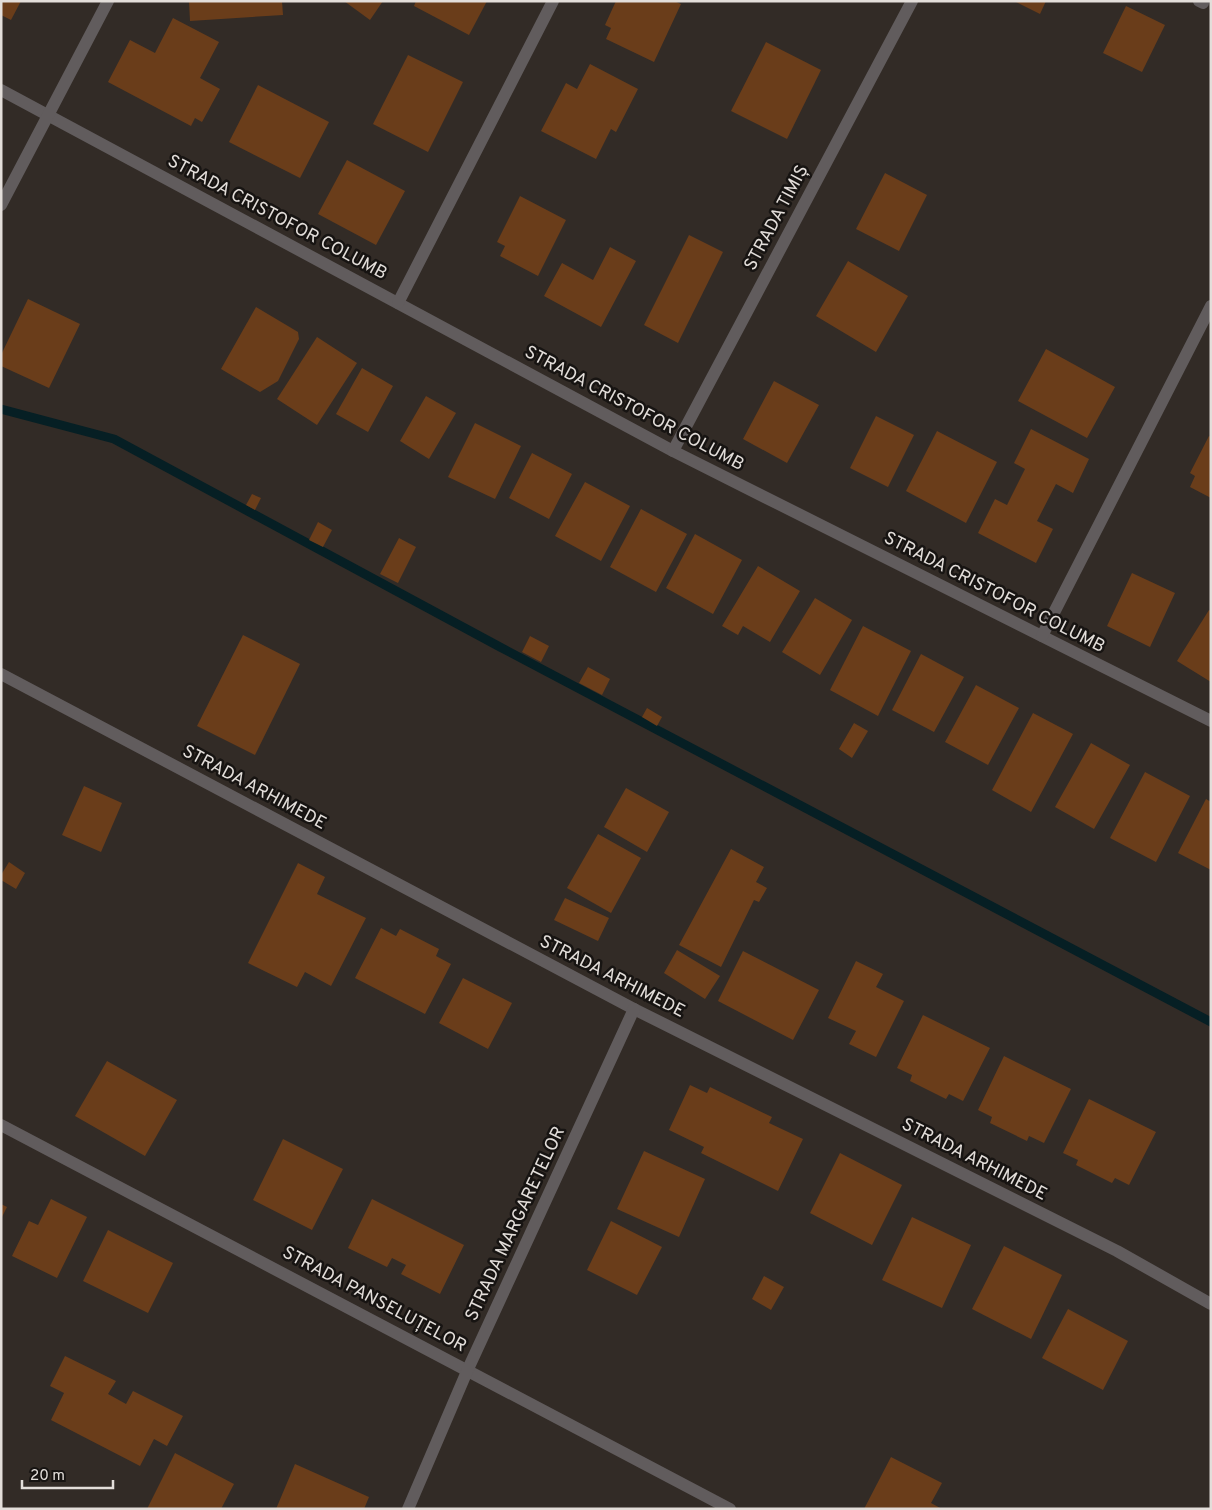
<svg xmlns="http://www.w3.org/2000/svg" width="1212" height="1510" viewBox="0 0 1212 1510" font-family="Overpass,sans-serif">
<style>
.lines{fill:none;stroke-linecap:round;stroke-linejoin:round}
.stream{stroke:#061f24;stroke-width:9}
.building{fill:#6a3d1a}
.service{stroke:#615c5d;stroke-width:12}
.minor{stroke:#615c5d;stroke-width:12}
.tertiary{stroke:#615c5d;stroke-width:12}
.labels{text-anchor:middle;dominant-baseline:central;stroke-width:5;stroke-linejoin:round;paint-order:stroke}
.street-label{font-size:18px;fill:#e3deda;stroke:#171412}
</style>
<rect width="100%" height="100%" fill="#322b26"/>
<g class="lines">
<path class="stream" d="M1,409l113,30 386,208 711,375"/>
</g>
<g class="building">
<path d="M1,1h20l-10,19 -10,-5z"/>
<path d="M189,1h93l1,14 -93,6z"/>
<path d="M344,1h39l-13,19z"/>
<path d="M416,1h71l-18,34 -55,-29z"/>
<path d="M616,1h58l7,3 -27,58 -48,-23 5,-11 -6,-3z"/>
<path d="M1014,1h32l-6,13z"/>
<path d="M1126,6l39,19 -23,47 -39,-19z"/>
<path d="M173,18l46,24 -19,36 20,11 -18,33 -7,-4 -4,8 -83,-44 22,-42 25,13z"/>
<path d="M766,42l55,28 -34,69 -56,-28z"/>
<path d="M408,55l55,27 -35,70 -55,-28z"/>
<path d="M590,64l48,25 -22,43 -5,-3 -15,30 -55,-28 25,-48 11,6z"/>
<path d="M258,85l71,37 -29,56 -71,-36z"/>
<path d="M347,160l58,31 -29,54 -58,-31z"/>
<path d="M885,173l42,22 -28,56 -43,-22z"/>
<path d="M520,196l46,24 -28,56 -38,-20 5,-10 -8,-4z"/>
<path d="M689,235l34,17 -45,91 -34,-18z"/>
<path d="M610,247l26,14 -35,66 -57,-31 18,-33 31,17z"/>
<path d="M848,261l60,35 -32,56 -60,-36z"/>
<path d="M28,299l52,25 -31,64 -48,-22v-11z"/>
<path d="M256,307l42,25 1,7 -21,42 -18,11 -39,-23z"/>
<path d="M317,337l40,26 -40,62 -40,-26z"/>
<path d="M1046,349l69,38 -28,51 -69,-37z"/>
<path d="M362,368l31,18 -25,46 -32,-18z"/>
<path d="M774,381l45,24 -32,58 -44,-24z"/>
<path d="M426,396l30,17 -27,46 -29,-18z"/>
<path d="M876,416l38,19 -26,52 -38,-19z"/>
<path d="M475,423l46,23 -26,53 -47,-22z"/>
<path d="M1031,429l58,30 -16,34 -17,-9 -19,37 16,8 -17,34 -58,-30 17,-34 12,6 18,-36 -11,-6z"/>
<path d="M937,431l60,31 -31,61 -60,-32z"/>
<path d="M1209,436l2,1v61l-21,-11 5,-11 -5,-3z"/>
<path d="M532,453l40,21 -23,45 -40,-21z"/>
<path d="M585,482l45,24 -29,55 -46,-25z"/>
<path d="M252,494l9,4 -6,12 -9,-5z"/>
<path d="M641,509l46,25 -31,58 -46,-25z"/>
<path d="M318,522l14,8 -9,17 -14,-7z"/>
<path d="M695,534l47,26 -29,54 -47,-26z"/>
<path d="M399,538l17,9 -18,36 -18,-9z"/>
<path d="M758,566l42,25 -30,51 -27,-16 -5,9 -16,-9z"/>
<path d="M1132,573l43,20 -25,54 -43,-21z"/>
<path d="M815,598l37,22 -32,55 -38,-23z"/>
<path d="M1209,610l2,1v71l-34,-21z"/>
<path d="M863,626l48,25 -33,65 -48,-26z"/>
<path d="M243,635l57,29 -45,91 -58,-29z"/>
<path d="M530,636l19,10 -8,16 -19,-10z"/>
<path d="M921,654l43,23 -30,55 -42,-22z"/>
<path d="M588,667l22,12 -8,16 -23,-12z"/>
<path d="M976,685l43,23 -31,57 -43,-23z"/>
<path d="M647,708l15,9 -5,9 -15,-9z"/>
<path d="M1033,713l40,21 -42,78 -39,-22z"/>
<path d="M854,723l14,8 -16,27 -13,-9z"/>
<path d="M1091,743l39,22 -36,64 -39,-22z"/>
<path d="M1145,772l45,24 -34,66 -46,-24z"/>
<path d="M84,786l38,17 -21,49 -39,-17z"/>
<path d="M626,788l43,24 -22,40 -43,-25z"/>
<path d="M1206,799l5,3v68l-33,-17z"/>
<path d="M598,834l43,24 -30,55 -44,-25z"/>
<path d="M731,849l33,18 -8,15 11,6 -8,14 -5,-2 -33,67 -42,-22z"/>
<path d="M9,862l16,11 -9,16 -15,-9v-5z"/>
<path d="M298,863l27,14 -8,17 49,24 -35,68 -26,-14 -8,15 -49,-24z"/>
<path d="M565,898l44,20 -11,23 -44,-21z"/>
<path d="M381,928l15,8 4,-7 39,20 -3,7 15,8 -26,50 -70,-36z"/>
<path d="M677,950l43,26 -15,23 -41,-26z"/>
<path d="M743,951l76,39 -26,50 -75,-39z"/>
<path d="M856,961l27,13 -7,13 28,14 -28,56 -27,-13 7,-13 -28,-13z"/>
<path d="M463,978l49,25 -24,46 -49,-26z"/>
<path d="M923,1015l67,33 -27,53 -14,-7 -3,5 -36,-18 2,-6 -15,-7z"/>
<path d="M1004,1056l67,33 -27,54 -15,-7 -2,5 -37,-18 2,-6 -14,-7z"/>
<path d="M107,1061l70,39 -32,56 -70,-40z"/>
<path d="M690,1085l17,8 3,-6 62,30 -3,6 34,16 -25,52 -77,-38 3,-6 -35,-17z"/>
<path d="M1089,1099l67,33 -27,53 -14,-7 -3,5 -36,-18 2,-5 -15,-7z"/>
<path d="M283,1139l60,30 -31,61 -59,-30z"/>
<path d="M644,1151l61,28 -26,58 -62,-28z"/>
<path d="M840,1153l62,32 -30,60 -62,-32z"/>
<path d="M51,1199l36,18 -30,61 -45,-22 17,-35 9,4z"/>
<path d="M372,1199l92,46 -24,49 -39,-20 5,-9 -14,-7 -5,9 -39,-19z"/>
<path d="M1,1204l6,3 -6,12z"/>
<path d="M912,1217l59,28 -29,63 -60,-28z"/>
<path d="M611,1221l51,26 -25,48 -50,-25z"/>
<path d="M108,1230l65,33 -25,50 -65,-32z"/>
<path d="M1004,1246l58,29 -31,64 -59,-30z"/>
<path d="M764,1276l20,11 -13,23 -19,-11z"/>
<path d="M1068,1309l60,32 -25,49 -61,-32z"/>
<path d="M65,1356l51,25 -8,13 18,10 7,-13 50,25 -16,30 -13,-7 -14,27 -89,-46 13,-27 -14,-7z"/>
<path d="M175,1453l59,31 -13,25h-74z"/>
<path d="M891,1457l51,26 -11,20 11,6h-78z"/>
<path d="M295,1464l74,33 -5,12h-88z"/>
</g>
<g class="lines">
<path class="service" d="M1199,1l4,2"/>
<g class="minor">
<path d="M1,90l672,361 538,270"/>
<path d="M398,303l155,-302"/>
<path d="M673,451l239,-450"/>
<path d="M1042,636l169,-330"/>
<path d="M1,674l633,335 483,242 94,53"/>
<path d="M1,1125l729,384"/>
<path d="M408,1509l60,-140 166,-360"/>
</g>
<path class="tertiary" d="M1,205l107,-204"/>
</g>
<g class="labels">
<g class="street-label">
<text transform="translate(277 218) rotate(28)">STRADA CRISTOFOR COLUMB</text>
<text transform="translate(777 218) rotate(-62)">STRADA TIMIȘ</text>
<text transform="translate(634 409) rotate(28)">STRADA CRISTOFOR COLUMB</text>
<text transform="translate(994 593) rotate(27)">STRADA CRISTOFOR COLUMB</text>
<text transform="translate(254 788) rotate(28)">STRADA ARHIMEDE</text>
<text transform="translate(612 977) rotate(27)">STRADA ARHIMEDE</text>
<text transform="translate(974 1160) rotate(27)">STRADA ARHIMEDE</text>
<text transform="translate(516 1224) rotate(-65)">STRADA MARGARETELOR</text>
<text transform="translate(374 1300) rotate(28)">STRADA PANSELUȚELOR</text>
</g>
</g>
<rect width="1212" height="1510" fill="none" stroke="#e3deda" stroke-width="5"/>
<path d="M22 1480v8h91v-8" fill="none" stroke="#e3deda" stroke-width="2.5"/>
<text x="30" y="1480" font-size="15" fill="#e3deda" stroke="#171412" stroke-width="4" paint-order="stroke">20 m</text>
</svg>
